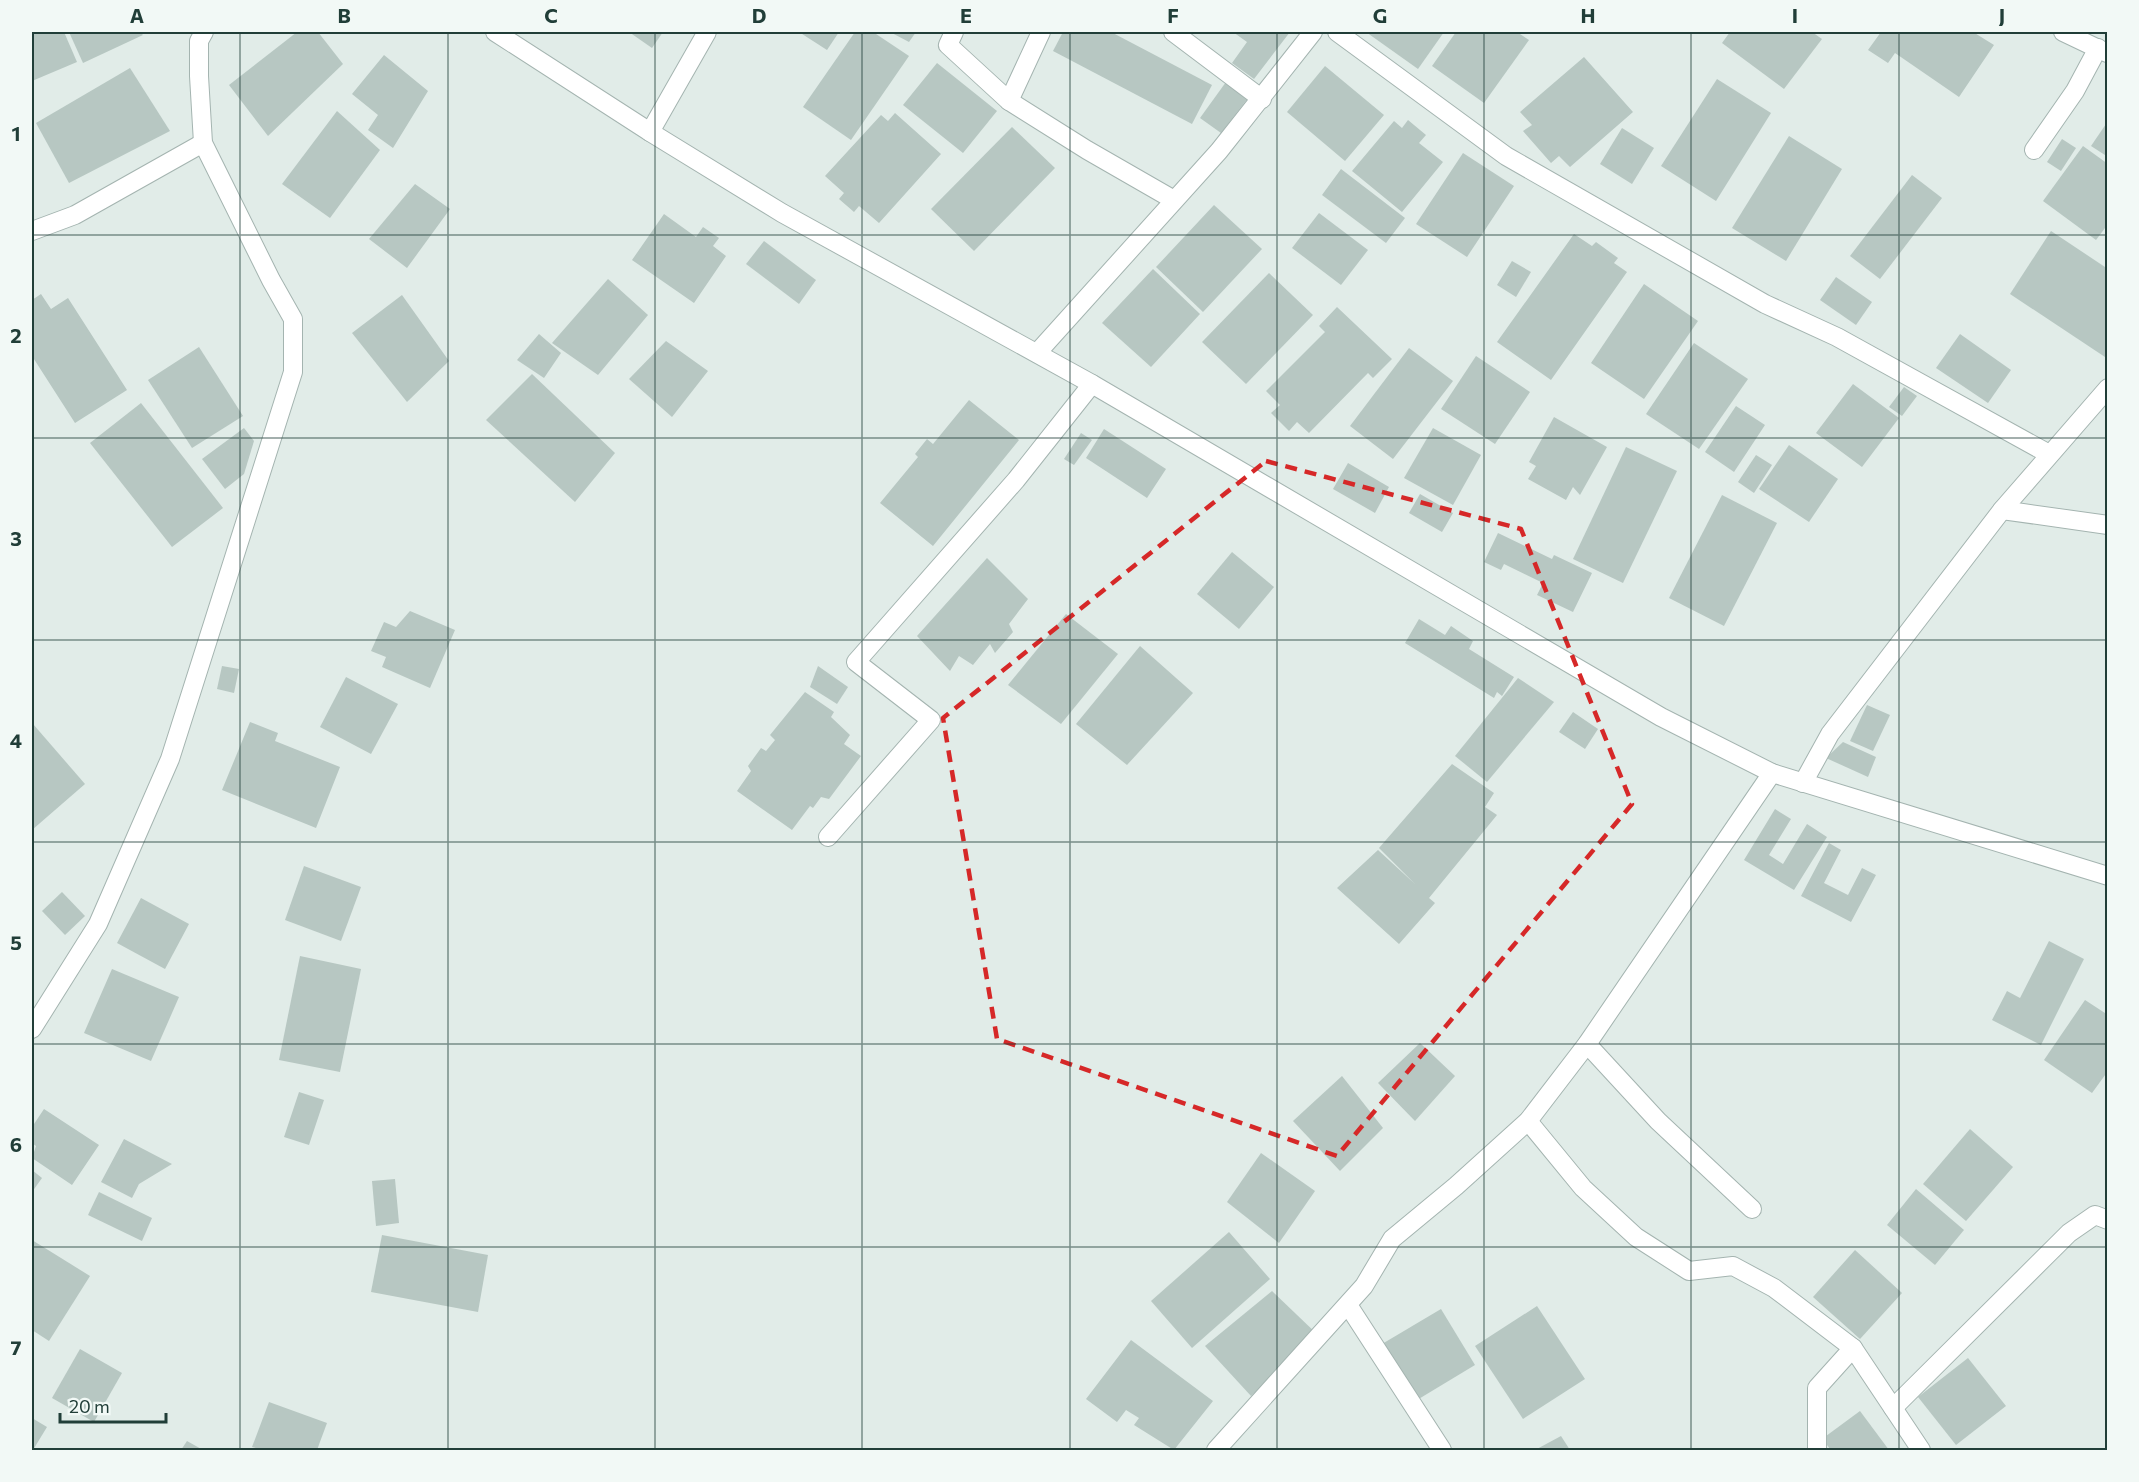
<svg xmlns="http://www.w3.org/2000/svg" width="2139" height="1482" viewBox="0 0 2139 1482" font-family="Commissioner,sans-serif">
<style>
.building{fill:#b7c7c2}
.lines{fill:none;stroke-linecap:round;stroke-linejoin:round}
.minor-casing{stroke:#a4b4b0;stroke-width:20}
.minor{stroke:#fff;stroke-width:18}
.marked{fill:none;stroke:#d62828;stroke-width:4.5;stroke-dasharray:12 8;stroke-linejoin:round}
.grid{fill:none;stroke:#213e38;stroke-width:1.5;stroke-opacity:0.55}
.neatline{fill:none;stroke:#213e38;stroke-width:2}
.grid-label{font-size:20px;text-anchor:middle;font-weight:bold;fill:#213e38}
</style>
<rect width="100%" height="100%" fill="#e1ece8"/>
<g class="building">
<path d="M32,32h32l13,30 -45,19z"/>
<path d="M69,32h71l3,3 -60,28z"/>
<path d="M297,32h21l25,32 -75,72 -39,-51z"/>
<path d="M629,32h34l-11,16z"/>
<path d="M799,32h40l-12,18z"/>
<path d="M855,32h18l36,24 -58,84 -48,-33z"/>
<path d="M890,32h26l-7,10z"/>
<path d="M1063,32h48l101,53 -20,39 -139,-73z"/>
<path d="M1233,32h57l-36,47 -22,-16 15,-21z"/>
<path d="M1366,32h78l-26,37z"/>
<path d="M1456,32h61l12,8 -45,63 -52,-37z"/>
<path d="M1730,32h82l10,7 -38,50 -62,-46z"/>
<path d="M1881,32h92l21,13 -35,52 -64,-44 -7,10 -20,-13z"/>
<path d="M384,55l44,36 -35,57 -25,-18 10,-15 -26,-21z"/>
<path d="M1584,57l49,55 -63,55 -11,-11 -8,7 -28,-32 9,-6 -12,-13z"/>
<path d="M937,63l60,48 -34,42 -60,-48z"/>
<path d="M1325,66l59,49 -39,46 -58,-49z"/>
<path d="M130,68l40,63 -101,52 -33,-60z"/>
<path d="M1717,79l54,34 -55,88 -55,-35z"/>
<path d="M1226,82l22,16 -27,35 -21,-15z"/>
<path d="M337,111l43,39 -50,68 -48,-34z"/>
<path d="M895,113l46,41 -62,69 -20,-17 -5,6 -15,-13 5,-6 -19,-17 56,-61 7,6z"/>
<path d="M1408,120l18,15 -7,8 24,19 -41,50 -50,-41 42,-50 8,7z"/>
<path d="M2108,121v36l-17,-11z"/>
<path d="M1012,127l43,41 -81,83 -43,-42z"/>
<path d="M1622,128l32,20 -22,36 -32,-20z"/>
<path d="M1789,136l53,33 -56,92 -54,-33z"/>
<path d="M2062,139l14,9 -15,23 -14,-9z"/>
<path d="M2083,146l25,18v60l-12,16 -53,-39z"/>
<path d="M1463,153l51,33 -47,71 -51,-33z"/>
<path d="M1341,169l64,49 -19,25 -64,-48z"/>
<path d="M1912,175l30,23 -62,81 -30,-23z"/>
<path d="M415,184l35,25 -43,59 -38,-29z"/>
<path d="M1214,205l48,44 -59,63 -47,-45z"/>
<path d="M1319,213l49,37 -27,35 -49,-37z"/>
<path d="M664,214l32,23 7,-10 16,11 -6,8 13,10 -32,47 -62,-43z"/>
<path d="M2051,231l57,38v84l-3,4 -95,-63z"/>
<path d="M1574,234l18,12 4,-4 22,16 -4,5 13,9 -76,108 -54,-38z"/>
<path d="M764,241l52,39 -17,24 -53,-40z"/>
<path d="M1512,261l19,11 -15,25 -19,-12z"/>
<path d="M1153,269l47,45 -49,53 -49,-44z"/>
<path d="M1269,273l44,42 -67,69 -44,-42z"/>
<path d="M1836,277l36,25 -16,23 -36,-25z"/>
<path d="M608,279l40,36 -50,60 -46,-32z"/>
<path d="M1644,284l54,37 -54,78 -53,-36z"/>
<path d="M41,294l10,15 17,-11 59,92 -52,33 -43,-67v-56z"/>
<path d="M402,295l47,66 -42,41 -55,-69z"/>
<path d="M1337,307l55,52 -19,19 -5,-5 -59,60 -12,-11 -8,9 -18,-18 9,-8 -14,-14 59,-59 -6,-6z"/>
<path d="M539,334l22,19 -17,25 -27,-18z"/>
<path d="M1960,334l51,36 -23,33 -52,-35z"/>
<path d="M666,341l42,30 -36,46 -43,-38z"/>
<path d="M1694,343l54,36 -49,70 -53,-35z"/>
<path d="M199,347l44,69 -51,32 -44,-68z"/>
<path d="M1409,348l44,33 -60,78 -43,-33z"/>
<path d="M1476,356l54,36 -35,52 -54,-35z"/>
<path d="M532,374l83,79 -40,49 -89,-82z"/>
<path d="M1853,384l46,34 -37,49 -46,-34z"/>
<path d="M1904,387l13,9 -15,20 -13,-9z"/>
<path d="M969,400l50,40 -86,106 -53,-43 38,-46 -3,-3 12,-15 6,5z"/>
<path d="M141,403l82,105 -51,39 -82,-104z"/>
<path d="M1736,406l29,19 -31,47 -29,-20z"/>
<path d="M1554,417l53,30 -27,48 -7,-8 -7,13 -38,-21 8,-13 -7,-4z"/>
<path d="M244,428l10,13 -10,33 -19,15 -23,-30z"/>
<path d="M1433,428l48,27 -28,50 -49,-27z"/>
<path d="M1104,429l62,40 -19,29 -61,-40z"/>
<path d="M1081,433l11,7 -18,25 -10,-6z"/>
<path d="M1789,445l49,34 -29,43 -50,-33z"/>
<path d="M1626,447l51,24 -54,112 -50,-24z"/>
<path d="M1756,455l16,10 -18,28 -16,-11z"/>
<path d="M1348,463l41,24 -14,26 -42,-24z"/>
<path d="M1420,494l33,19 -11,19 -33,-19z"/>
<path d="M1722,495l55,28 -53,103 -55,-28z"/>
<path d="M1498,533l54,26 2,-4 38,18 -19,39 -36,-17 6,-12 -39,-19 -3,6 -17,-8z"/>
<path d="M1232,552l42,35 -35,42 -42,-35z"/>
<path d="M987,558l41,41 -19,25 4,8 -18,21 -5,-9 -17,21 -14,-9 -9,15 -33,-35z"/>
<path d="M410,611l45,19 -25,58 -48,-21 4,-10 -15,-6 13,-29 12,5z"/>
<path d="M1066,614l52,40 -57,70 -53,-39z"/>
<path d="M1419,619l26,16 6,-9 22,15 -4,8 45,28 -12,19 -5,-4 -3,6 -89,-55z"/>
<path d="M1140,646l53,47 -66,72 -51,-41z"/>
<path d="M222,666l17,3 -5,24 -17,-4z"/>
<path d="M818,666l30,21 -11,17 -27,-17z"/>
<path d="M346,677l52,27 -27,50 -51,-27z"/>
<path d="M1518,678l36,24 -67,80 -32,-26z"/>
<path d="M805,692l29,20 -3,5 19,18 -6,9 17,12 -32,43 -8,-2 -8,11 -3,-2 -18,24 -55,-39 14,-20 -3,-5 13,-18 5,3 9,-11 -5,-5z"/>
<path d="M1867,705l23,10 -17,36 -23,-10z"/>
<path d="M1573,712l25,17 -13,20 -26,-17z"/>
<path d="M250,722l28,11 -3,8 65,26 -24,61 -94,-38z"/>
<path d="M33,724l52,60 -53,46v-105z"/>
<path d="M1843,742l33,15 -8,20 -42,-19z"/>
<path d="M1452,764l42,29 -9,14 12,8 -68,83 6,5 -36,41 -62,-56 41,-38 37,34 -36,-36z"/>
<path d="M1775,809l16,10 -22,36 14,9 24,-40 20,13 -33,53 -50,-30z"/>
<path d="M1829,843l12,7 -17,33 24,12 14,-27 14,7 -25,47 -50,-26z"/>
<path d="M304,866l57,21 -20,54 -56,-21z"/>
<path d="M62,892l23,24 -20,19 -23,-24z"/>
<path d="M141,898l48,26 -24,45 -48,-26z"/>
<path d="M2049,941l35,18 -43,86 -49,-25 15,-29 13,7z"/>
<path d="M300,956l61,13 -21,103 -61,-12z"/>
<path d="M112,969l67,28 -28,64 -67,-28z"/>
<path d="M2085,1000l23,15v56l-16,22 -48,-33z"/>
<path d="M1420,1043l35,33 -40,45 -37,-38z"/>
<path d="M1342,1076l41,52 -43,43 -47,-50z"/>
<path d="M299,1092l25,8 -15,45 -25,-8z"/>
<path d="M44,1109l55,36 -27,40 -40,-27 4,-12 -4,-3v-16z"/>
<path d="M1970,1129l43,38 -47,54 -43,-37z"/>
<path d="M124,1139l48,25 -33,20 -7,14 -31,-16z"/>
<path d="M1261,1153l54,38 -36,52 -52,-41z"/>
<path d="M32,1170l10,8 -10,14z"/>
<path d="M395,1179l4,44 -23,3 -4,-45z"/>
<path d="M1916,1189l48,41 -29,35 -48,-40z"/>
<path d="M99,1192l53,26 -10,23 -54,-26z"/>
<path d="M1229,1232l41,47 -78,69 -41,-47z"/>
<path d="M382,1235l106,20 -10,57 -107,-20z"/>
<path d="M32,1240l58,36 -41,65 -17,-11z"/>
<path d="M1855,1250l47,43 -42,46 -47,-42z"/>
<path d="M1272,1291l47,45 -68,60 -46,-50z"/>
<path d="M1537,1306l48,73 -62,40 -48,-73z"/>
<path d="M1441,1309l34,56 -58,35 -35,-56z"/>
<path d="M1131,1340l82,61 -39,49 -40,-25 5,-7 -13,-8 -9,12 -31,-23z"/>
<path d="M80,1349l42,24 -28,49 -42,-24z"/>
<path d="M1968,1358l38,48 -50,39 -38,-48z"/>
<path d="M269,1402l58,21 -10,27h-54l-11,-3z"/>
<path d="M1860,1411l29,39h-58l-9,-11z"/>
<path d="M32,1418l15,9 -14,23 -1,-1z"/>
<path d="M1561,1436l9,14h-35z"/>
<path d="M187,1441l16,9h-22z"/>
</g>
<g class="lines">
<g class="minor-casing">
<g id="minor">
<path d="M495,32l155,100 132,81 310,171 569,333 111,56 336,103"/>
<path d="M954,32l-6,13 61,56 78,49 87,50"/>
<path d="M1173,32l89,67"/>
<path d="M1337,32l169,124 259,148 72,33 212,117"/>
<path d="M2063,32l44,21"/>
<path d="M1009,101l32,-69"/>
<path d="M650,132l57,-100"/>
<path d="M2034,150l41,-59 23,-43"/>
<path d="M32,231l43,-16 128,-72"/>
<path d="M1037,353l182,-202 94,-119"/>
<path d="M2002,510l106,15"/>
<path d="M1803,783l27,-49 172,-224 106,-122"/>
<path d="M828,837l103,-117 -75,-58 160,-182 76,-96"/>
<path d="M32,1029l66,-105 72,-165 123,-387v-53l-22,-39 -68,-137 -4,-67v-35l5,-9"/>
<path d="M1587,1044l71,77 94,88"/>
<path d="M1528,1121l55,67 53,49 53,34 44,-5 41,22 79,60 68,102"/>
<path d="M1348,1305l94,145"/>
<path d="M1893,1408l176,-175 26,-18 13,5"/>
<path d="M1216,1450l148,-164 28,-47 64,-53 72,-65 59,-77 185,-271"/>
<path d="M1817,1450v-62l36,-40"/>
</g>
</g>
<use href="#minor" class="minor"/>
</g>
<path class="marked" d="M1266,461l255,68 111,275 -295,352 -340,-117 -54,-321z"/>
<path class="grid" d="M240,32v1418M448,32v1418M655,32v1418M862,32v1418M1070,32v1418M1277,32v1418M1484,32v1418M1691,32v1418M1899,32v1418M32,235h2076M32,438h2076M32,640h2076M32,842h2076M32,1044h2076M32,1247h2076"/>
<rect width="2139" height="1482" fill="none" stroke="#f2f9f6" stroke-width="66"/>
<path d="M60 1413v9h106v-9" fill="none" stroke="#213e38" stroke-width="3"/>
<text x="69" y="1413" font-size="18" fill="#213e38" stroke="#f2f9f6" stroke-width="4.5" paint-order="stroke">20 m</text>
<rect x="33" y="33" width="2073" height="1416" class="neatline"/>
<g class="grid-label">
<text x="137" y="23">A</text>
<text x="344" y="23">B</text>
<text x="551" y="23">C</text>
<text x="759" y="23">D</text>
<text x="966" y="23">E</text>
<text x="1173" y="23">F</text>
<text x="1380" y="23">G</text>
<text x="1588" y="23">H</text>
<text x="1795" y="23">I</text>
<text x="2002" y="23">J</text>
<text x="16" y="141">1</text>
<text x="16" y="343">2</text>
<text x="16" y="546">3</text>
<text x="16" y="748">4</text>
<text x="16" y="950">5</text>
<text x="16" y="1152">6</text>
<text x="16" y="1355">7</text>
</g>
</svg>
